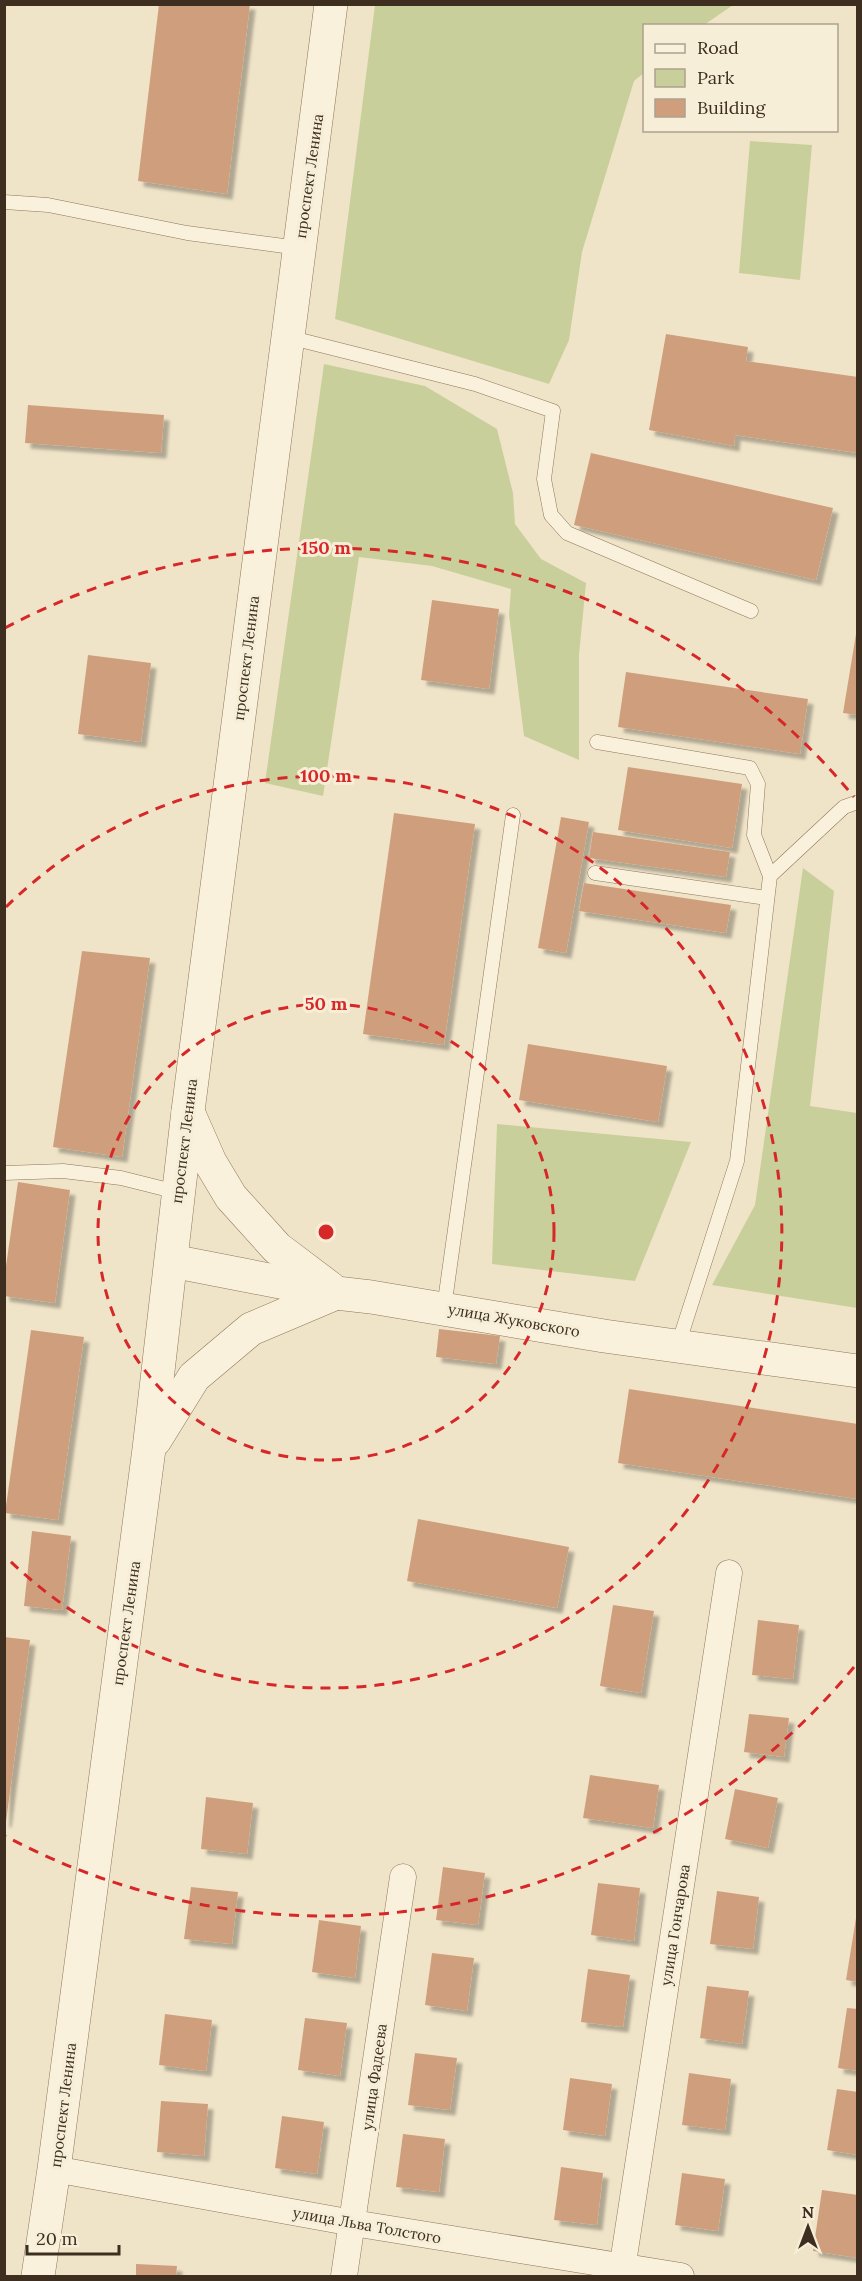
<svg xmlns="http://www.w3.org/2000/svg" width="862" height="2281" viewBox="0 0 862 2281" font-family="Lora,serif">
<style>
.green{fill:#c9cf9b}
.building{fill:#cf9f7d;filter:url(#shadow)}
.lines{fill:none;stroke-linecap:round;stroke-linejoin:round}
.service-casing{stroke:#8d765c;stroke-width:15}
.minor-casing{stroke:#8d765c;stroke-width:27}
.tertiary-casing{stroke:#8d765c;stroke-width:34}
.service{stroke:#faf1dc;stroke-width:14}
.minor{stroke:#faf1dc;stroke-width:26}
.tertiary{stroke:#faf1dc;stroke-width:33}
.ring{fill:none;stroke:#d62828;stroke-width:3;stroke-dasharray:10 8}
.labels{text-anchor:middle;dominant-baseline:central;stroke-width:6;stroke-linejoin:round;paint-order:stroke}
.street-label{font-size:15px;fill:#3d2e20;stroke:#f7eed8}
.centre{fill:#d62828;stroke:#f7eed8;stroke-width:3}
.ring-label{font-size:18px;text-anchor:middle;font-weight:bold;fill:#d62828;stroke:#f7eed8;stroke-width:6;stroke-linejoin:round;paint-order:stroke}
</style>
<defs>
<filter id="shadow"><feDropShadow dx="5.5" dy="5.5" stdDeviation="1.5" flood-color="#0004"/></filter>
</defs>
<rect width="100%" height="100%" fill="#f0e4c8"/>
<g class="green">
<path d="M375,5h358l-29,20 -60,1v47l-10,8 -52,171 -13,88 -20,44 -214,-65z"/>
<path d="M750,141l62,4 -12,135 -61,-7z"/>
<path d="M324,364l101,22 72,43 16,64 2,31 26,35 45,24 -7,72v105l-55,-24 -15,-121 2,-26 -79,-23 -73,-9 -36,239 -58,-13z"/>
<path d="M803,868l31,23 -24,215 47,7v195l-145,-23 43,-80z"/>
<path d="M497,1124l194,18 -56,139 -143,-17z"/>
</g>
<g class="building">
<path d="M159,4h91l-23,190 -89,-13z"/>
<path d="M666,334l82,13 -2,14 112,16v76l-123,-18 -1,11 -85,-16z"/>
<path d="M28,405l136,10 -3,38 -136,-10z"/>
<path d="M591,453l242,55 -17,72 -242,-55z"/>
<path d="M432,600l67,9 -10,80 -68,-9z"/>
<path d="M856,634h2v81l-15,-2z"/>
<path d="M88,655l63,8 -10,79 -63,-8z"/>
<path d="M626,672l182,27 -8,55 -182,-27z"/>
<path d="M628,767l114,17 -10,64 -114,-18z"/>
<path d="M394,813l81,11 -31,221 -81,-11z"/>
<path d="M561,817l28,5 -23,131 -28,-5z"/>
<path d="M593,832l137,20 -4,25 -137,-19z"/>
<path d="M584,883l147,22 -5,28 -147,-22z"/>
<path d="M82,951l68,7 -28,199 -69,-10z"/>
<path d="M528,1044l139,22 -9,56 -139,-22z"/>
<path d="M18,1182l52,8 -15,113 -51,-7v-16z"/>
<path d="M439,1329l61,7 -4,28 -60,-7z"/>
<path d="M31,1330l53,7 -26,183 -53,-7z"/>
<path d="M629,1389l229,35v75l-240,-36z"/>
<path d="M418,1519l151,28 -12,61 -150,-27z"/>
<path d="M32,1531l39,5 -9,74 -38,-4z"/>
<path d="M613,1605l41,6 -13,82 -41,-7z"/>
<path d="M758,1620l41,5 -6,54 -41,-4z"/>
<path d="M4,1637l26,3 -24,182h-2z"/>
<path d="M749,1714l40,4 -5,39 -40,-5z"/>
<path d="M590,1775l69,10 -6,43 -70,-10z"/>
<path d="M735,1789l43,9 -10,50 -43,-9z"/>
<path d="M206,1797l47,6 -6,51 -46,-5z"/>
<path d="M443,1867l42,6 -7,52 -42,-5z"/>
<path d="M598,1883l42,5 -6,53 -43,-6z"/>
<path d="M191,1887l47,5 -6,52 -48,-5z"/>
<path d="M717,1891l42,6 -6,52 -43,-5z"/>
<path d="M856,1918h2v64l-12,-2z"/>
<path d="M319,1920l42,6 -6,52 -43,-6z"/>
<path d="M432,1953l42,5 -7,53 -42,-6z"/>
<path d="M588,1969l42,6 -7,52 -42,-5z"/>
<path d="M707,1986l42,5 -7,53 -42,-6z"/>
<path d="M847,2008l11,1v62l-20,-3z"/>
<path d="M165,2014l47,6 -6,51 -47,-6z"/>
<path d="M305,2018l42,5 -7,53 -42,-6z"/>
<path d="M415,2053l42,5 -7,52 -42,-5z"/>
<path d="M689,2073l42,6 -6,51 -43,-5z"/>
<path d="M570,2078l42,6 -7,52 -42,-6z"/>
<path d="M837,2089l21,3v63l-31,-5z"/>
<path d="M161,2101l47,3 -4,52 -47,-4z"/>
<path d="M282,2116l42,6 -7,52 -42,-6z"/>
<path d="M403,2134l42,5 -6,53 -43,-5z"/>
<path d="M561,2167l42,6 -6,52 -43,-5z"/>
<path d="M682,2173l43,6 -7,52 -43,-6z"/>
<path d="M822,2190l36,5v63l-45,-7z"/>
<path d="M136,2264l41,2 -1,10h-40z"/>
</g>
<g class="lines">
<g class="service-casing">
<g id="service">
<path d="M4,202l44,3 139,28 112,15"/>
<path d="M288,337l187,47 78,27 -9,68 7,36 16,18 184,78"/>
<path d="M597,742l153,26 8,16 -4,51 16,41"/>
<path d="M595,873l172,25"/>
<path d="M4,1173l59,-2 58,7 56,14"/>
<path d="M444,1308l69,-493"/>
<path d="M678,1345l59,-184 33,-285 74,-69 14,-5"/>
</g>
</g>
<g class="minor-casing">
<g id="minor">
<path d="M54,2169l299,54 328,53"/>
<path d="M344,2276l59,-399"/>
<path d="M621,2276l108,-703"/>
</g>
</g>
<g class="tertiary-casing">
<g id="tertiary">
<path d="M188,1112l22,50 21,35 46,51 53,40"/>
<path d="M172,1261l164,32 35,4 233,39 254,35"/>
<path d="M155,1440l39,-63 57,-48 85,-36"/>
<path d="M38,2276l16,-107 95,-720 39,-338 143,-1107"/>
</g>
</g>
<use href="#service" class="service"/>
<use href="#minor" class="minor"/>
<use href="#tertiary" class="tertiary"/>
</g>
<g class="ring">
<circle cx="326" cy="1232" r="228"/>
<path d="M6 907A456 456 0 1 1 6 1557"/>
<path d="M854 1667A684 684 0 0 1 5 1836M5 628A684 684 0 0 1 854 797"/>
</g>
<g class="labels">
<g class="street-label">
<text transform="translate(309 176) rotate(-82)">проспект Ленина</text>
<text transform="translate(246 658) rotate(-83)">проспект Ленина</text>
<text transform="translate(184 1141) rotate(-83)">проспект Ленина</text>
<text transform="translate(514 1320) rotate(10)">улица Жуковского</text>
<text transform="translate(126 1623) rotate(-82)">проспект Ленина</text>
<text transform="translate(675 1925) rotate(-81)">улица Гончарова</text>
<text transform="translate(374 2077) rotate(-82)">улица Фадеева</text>
<text transform="translate(63 2105) rotate(-83)">проспект Ленина</text>
<text transform="translate(367 2225) rotate(10)">улица Льва Толстого</text>
</g>
</g>
<circle cx="326" cy="1232" r="9" class="centre"/>
<g class="ring-label">
<text x="326" y="554">150 m</text>
<text x="326" y="782">100 m</text>
<text x="326" y="1010">50 m</text>
</g>
<rect width="862" height="2281" fill="none" stroke="#3d2e20" stroke-width="12"/>
<rect x="643" y="24" width="195" height="108" fill="#f7eed8" stroke="#ada18e" stroke-width="1.5"/>
<rect x="655" y="44" width="30" height="9" fill="#faf1dc" stroke="#ada18e" stroke-width="1.5"/>
<text x="697" y="54" font-size="18" fill="#3d2e20">Road</text>
<rect x="655" y="69" width="30" height="18" fill="#c9cf9b" stroke="#ada18e" stroke-width="1.5"/>
<text x="697" y="84" font-size="18" fill="#3d2e20">Park</text>
<rect x="655" y="99" width="30" height="18" fill="#cf9f7d" stroke="#ada18e" stroke-width="1.5"/>
<text x="697" y="114" font-size="18" fill="#3d2e20">Building</text>
<g transform="translate(808 2227)" stroke="#f7eed8" stroke-width="4.5" paint-order="stroke">
<path d="M0-4.5L10 22L0 15L-10 22Z" fill="#3d2e20"/>
<text y="-9" font-size="16" font-weight="bold" text-anchor="middle" fill="#3d2e20">N</text>
</g>
<path d="M27 2245v9h92v-9" fill="none" stroke="#3d2e20" stroke-width="3"/>
<text x="36" y="2245" font-size="18" fill="#3d2e20" stroke="#f7eed8" stroke-width="4.5" paint-order="stroke">20 m</text>
</svg>
